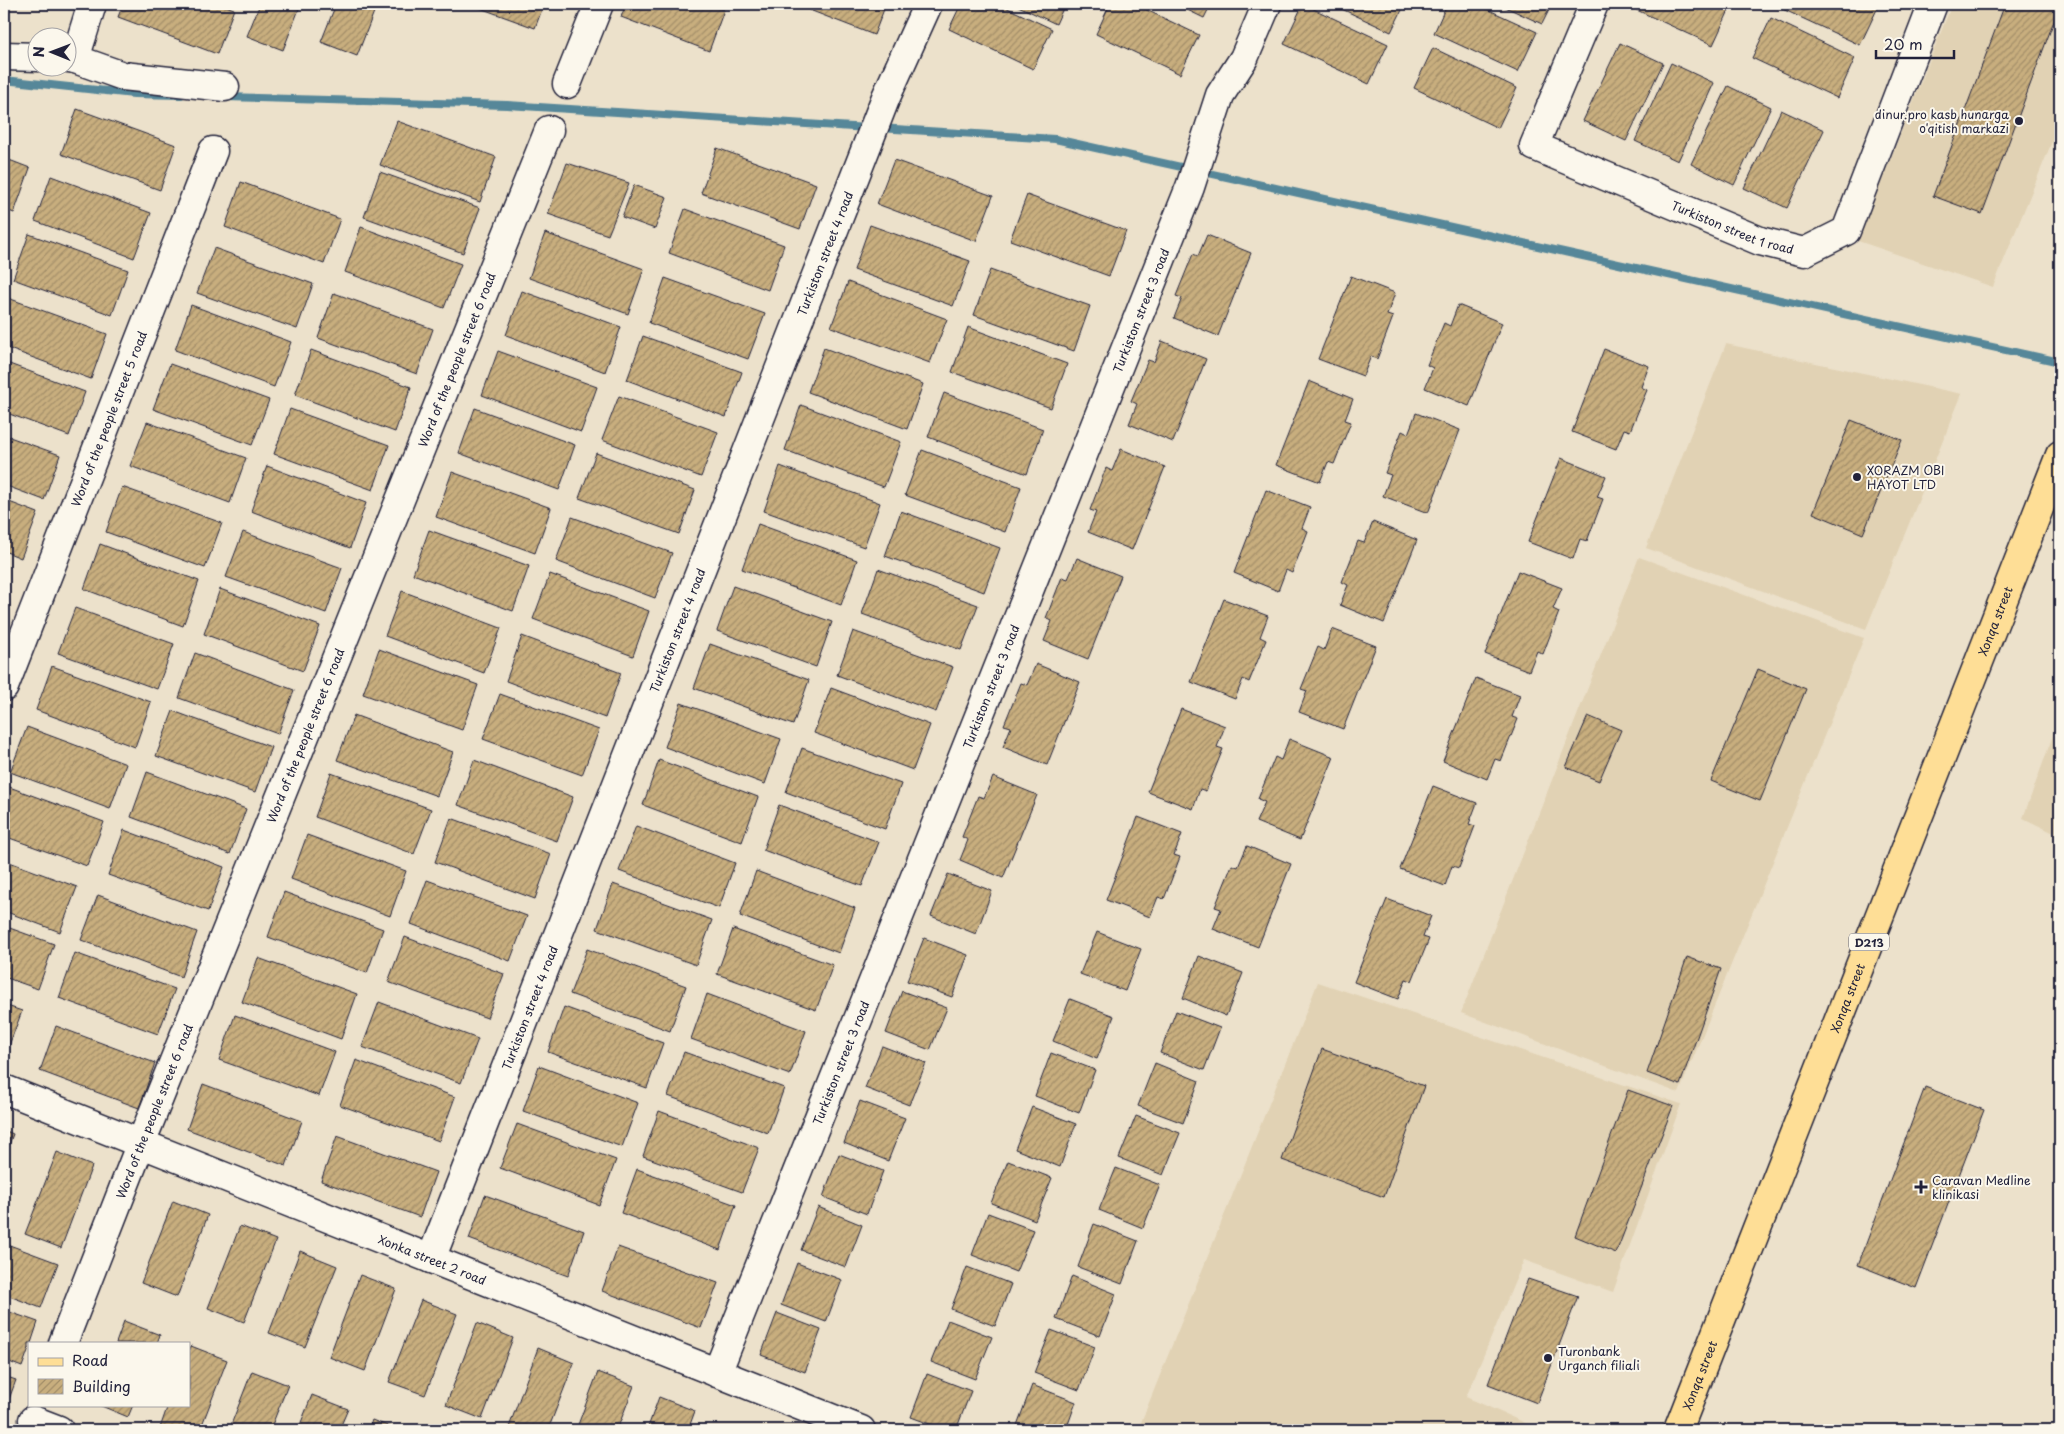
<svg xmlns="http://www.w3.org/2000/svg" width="2064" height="1434" viewBox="0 0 2064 1434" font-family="'Playpen Sans',sans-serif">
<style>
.built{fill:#e1d2b4}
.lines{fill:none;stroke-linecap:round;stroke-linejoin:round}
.stream{stroke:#578799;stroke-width:8}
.building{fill:url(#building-hatch);stroke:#22223b}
.minor-casing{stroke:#22223b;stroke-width:31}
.major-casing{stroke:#22223b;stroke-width:31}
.minor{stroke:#fbf7ec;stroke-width:28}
.major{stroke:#fede96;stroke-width:28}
.poi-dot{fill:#22223b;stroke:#fbf7ec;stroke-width:2}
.labels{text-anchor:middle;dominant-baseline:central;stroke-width:4;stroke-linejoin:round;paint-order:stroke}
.shield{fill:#fbf7ec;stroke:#636270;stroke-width:1}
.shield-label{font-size:11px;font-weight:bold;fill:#22223b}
.poi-label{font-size:12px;fill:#22223b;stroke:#fbf7ec;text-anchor:start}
.street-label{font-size:12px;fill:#22223b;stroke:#fbf7ec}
</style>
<defs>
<pattern id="building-hatch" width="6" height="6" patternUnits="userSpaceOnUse" patternTransform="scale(1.25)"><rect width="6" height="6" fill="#c8ae7e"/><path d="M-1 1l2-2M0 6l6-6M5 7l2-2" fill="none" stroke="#a28d68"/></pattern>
</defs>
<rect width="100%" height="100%" fill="#ece1cb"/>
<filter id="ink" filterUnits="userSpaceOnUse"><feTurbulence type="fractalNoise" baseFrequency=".02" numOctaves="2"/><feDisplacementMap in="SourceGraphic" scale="10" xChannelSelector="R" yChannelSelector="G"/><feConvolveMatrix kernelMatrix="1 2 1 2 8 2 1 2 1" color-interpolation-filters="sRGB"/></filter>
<g filter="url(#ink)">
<g class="built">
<path d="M1952,4h108v118l-67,165 -135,-46z"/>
<path d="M1726,344l236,50 -96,235 -220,-81z"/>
<path d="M1639,557l225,81 -185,455 -218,-80z"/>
<path d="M2060,716v120l-37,-18z"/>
<path d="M1318,982l363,122 -68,188 -89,-32 -58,137 75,33h-403z"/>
</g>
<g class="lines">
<g class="stream">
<path d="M4,80l130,14 47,1"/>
<path d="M225,97l282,8 361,23"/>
<path d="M879,128l176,11 1005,223"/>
</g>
</g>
<g class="building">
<path d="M123,4h97l14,5 -17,45 -99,-37z"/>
<path d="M260,4h41l-18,46 -36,-14z"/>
<path d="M336,4h41l-20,52 -36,-14z"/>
<path d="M469,4h75l-9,24z"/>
<path d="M626,4h81l17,6 -15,41 -88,-34z"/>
<path d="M794,4h92l-12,31z"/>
<path d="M961,4h38l53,25 -19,40 -84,-40z"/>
<path d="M1014,4h51l-9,20z"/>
<path d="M1110,4h24l65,31 -19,39 -84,-40z"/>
<path d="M1175,4h36l-7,14z"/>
<path d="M1303,4l85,40 -19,40 -85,-40z"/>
<path d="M1331,4h74l-14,28z"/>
<path d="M1447,4h29l61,28 -19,40 -84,-39z"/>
<path d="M1499,4h53l-10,20z"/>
<path d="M1629,4h98l4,2 -18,39 -85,-39z"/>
<path d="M1777,4h98l4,1 -19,40 -84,-39z"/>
<path d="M2005,4h35l18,6 -76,204 -49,-18z"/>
<path d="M1771,18l84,40 -18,40 -85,-40z"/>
<path d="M1620,43l43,20 -37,78 -43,-20z"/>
<path d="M1433,48l84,40 -19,40 -84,-40z"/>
<path d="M1671,63l43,20 -36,78 -43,-20z"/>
<path d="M1728,86l43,21 -37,78 -43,-21z"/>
<path d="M77,109l99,36 -16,45 -99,-36z"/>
<path d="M1781,110l43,20 -37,78 -43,-20z"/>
<path d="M397,121l99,36 -16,45 -100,-37z"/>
<path d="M717,148l99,36 -16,45 -99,-36z"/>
<path d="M4,158l26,10 -16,45 -10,-4z"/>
<path d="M894,160l99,36 -17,45 -99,-37z"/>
<path d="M567,163l62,20 -21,52 -60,-21z"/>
<path d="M380,172l100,36 -17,45 -99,-36z"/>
<path d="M51,176l100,37 -17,45 -99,-37z"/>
<path d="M241,182l99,37 -16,45 -99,-37z"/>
<path d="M634,185l33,12 -12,32 -33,-12z"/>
<path d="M1027,195l99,36 -17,45 -99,-36z"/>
<path d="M685,209l99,36 -16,45 -99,-37z"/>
<path d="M870,225l100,36 -17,45 -99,-36z"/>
<path d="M361,227l100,37 -17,44 -99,-36z"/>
<path d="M545,233l99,36 -16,45 -99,-36z"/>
<path d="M29,234l99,36 -16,45 -99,-36z"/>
<path d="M1207,235l44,18 -33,83 -44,-18 8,-20 -6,-2 17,-42 5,2z"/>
<path d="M214,248l99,36 -16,45 -100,-36z"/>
<path d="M990,270l100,36 -16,45 -100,-36z"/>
<path d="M1351,276l44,17 -8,22 6,2 -16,42 -6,-3 -8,20 -45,-17z"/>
<path d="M665,278l100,36 -17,45 -99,-36z"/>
<path d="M848,282l99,37 -17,44 -99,-36z"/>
<path d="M522,291l99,36 -16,45 -99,-37z"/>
<path d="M334,293l99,36 -16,45 -99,-36z"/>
<path d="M8,298l99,36 -16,45 -87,-32v-38z"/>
<path d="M191,305l100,37 -17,45 -99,-37z"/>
<path d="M1458,305l44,18 -33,83 -44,-18 8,-20 -6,-3 17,-42 6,3z"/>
<path d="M968,327l99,37 -16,44 -99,-36z"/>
<path d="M643,336l99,36 -16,45 -99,-37z"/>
<path d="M1162,341l44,18 -33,83 -44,-18 8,-20 -6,-3 17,-41 6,2z"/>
<path d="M824,348l99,36 -16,45 -99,-37z"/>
<path d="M1604,349l45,17 -8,21 6,3 -17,41 -6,-2 -8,20 -44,-17z"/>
<path d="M311,350l100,37 -16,45 -100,-37z"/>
<path d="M498,351l99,36 -16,45 -99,-37z"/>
<path d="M4,362l81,30 -16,44 -65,-24z"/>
<path d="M170,364l99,36 -17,45 -99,-36z"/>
<path d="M1309,381l44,18 -8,21 6,2 -17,42 -6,-2 -8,20 -44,-17z"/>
<path d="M944,393l99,36 -16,45 -99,-37z"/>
<path d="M619,396l99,36 -17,45 -99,-37z"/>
<path d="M801,405l100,37 -17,45 -99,-37z"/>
<path d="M475,408l100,37 -16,45 -100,-37z"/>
<path d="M290,409l99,36 -16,45 -99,-36z"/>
<path d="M1416,413l44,17 -32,83 -45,-17 8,-21 -6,-2 17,-42 6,3z"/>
<path d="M1851,420l51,20 -39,94 -50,-21z"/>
<path d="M147,422l99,36 -16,45 -100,-37z"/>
<path d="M4,435l56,20 -16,45 -40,-15z"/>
<path d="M1121,449l44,18 -33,83 -44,-18 8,-20 -6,-2 16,-42 6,3z"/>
<path d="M922,450l99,37 -16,45 -100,-37z"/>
<path d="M596,453l99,37 -16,44 -100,-36z"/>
<path d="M1561,458l45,18 -9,21 6,2 -16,42 -7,-2 -7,20 -45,-17z"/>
<path d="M267,466l99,37 -16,45 -99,-37z"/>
<path d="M780,466l100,37 -16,44 -100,-36z"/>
<path d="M452,472l99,36 -16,45 -99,-36z"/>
<path d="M122,487l100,36 -17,45 -99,-36z"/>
<path d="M1266,490l44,17 -8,21 6,3 -16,42 -6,-3 -8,21 -44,-18z"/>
<path d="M4,500l34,13 -17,45 -17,-7z"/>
<path d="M901,511l99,37 -16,44 -99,-36z"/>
<path d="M572,517l100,36 -17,45 -99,-37z"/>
<path d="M1373,522l44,18 -33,83 -44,-18 8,-20 -6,-3 16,-41 6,2z"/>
<path d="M758,524l99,36 -16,45 -99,-36z"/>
<path d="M429,530l100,36 -16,45 -100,-37z"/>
<path d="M243,532l99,36 -16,45 -100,-36z"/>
<path d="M100,544l99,37 -16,45 -99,-37z"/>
<path d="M1077,558l44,18 -33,83 -44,-18 8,-20 -6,-3 16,-41 6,2z"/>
<path d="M878,569l100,36 -17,45 -99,-36z"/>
<path d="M1518,571l44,17 -9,21 6,3 -16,42 -6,-3 -8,20 -44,-17z"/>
<path d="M550,574l99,37 -16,45 -100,-37z"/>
<path d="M733,586l99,36 -16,45 -99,-36z"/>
<path d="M220,589l100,37 -17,45 -99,-37z"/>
<path d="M402,591l99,37 -17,45 -99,-37z"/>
<path d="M1224,599l44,17 -8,21 6,3 -17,42 -6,-3 -8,20 -44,-17z"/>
<path d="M75,608l99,36 -17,45 -99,-36z"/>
<path d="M1332,629l44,17 -33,83 -44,-17 8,-21 -6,-2 17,-42 6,3z"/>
<path d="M853,631l100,36 -17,45 -99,-37z"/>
<path d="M522,636l99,37 -16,45 -99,-37z"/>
<path d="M710,644l99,36 -16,45 -99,-37z"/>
<path d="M379,649l99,36 -16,45 -99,-36z"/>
<path d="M195,653l99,37 -16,44 -99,-36z"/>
<path d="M1036,664l44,18 -33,83 -44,-18 8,-20 -7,-2 17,-42 6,2z"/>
<path d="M52,666l99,36 -16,45 -99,-37z"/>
<path d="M1758,669l48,20 -46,112 -49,-20z"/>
<path d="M1476,678l44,17 -8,22 6,2 -17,42 -6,-2 -8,20 -44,-18z"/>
<path d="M831,688l99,37 -17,45 -99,-37z"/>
<path d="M500,694l99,36 -17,45 -99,-36z"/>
<path d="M681,703l100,36 -16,45 -100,-37z"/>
<path d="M1181,709l44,17 -8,21 6,2 -17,42 -6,-2 -7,20 -45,-17z"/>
<path d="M173,711l98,36 -16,45 -99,-36z"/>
<path d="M354,715l99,37 -16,44 -100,-36z"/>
<path d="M1588,716l33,14 -22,51 -33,-14z"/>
<path d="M27,727l99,37 -16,45 -100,-37z"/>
<path d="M1289,739l45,18 -34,83 -44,-18 9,-20 -7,-3 17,-42 6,3z"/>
<path d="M802,748l99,36 -16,45 -99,-37z"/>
<path d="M474,760l99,37 -16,44 -99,-36z"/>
<path d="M659,760l99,37 -16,45 -99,-37z"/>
<path d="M147,772l99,37 -16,45 -99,-37z"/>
<path d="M331,773l100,36 -17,45 -99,-37z"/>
<path d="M993,777l44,18 -34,83 -43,-18 8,-20 -6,-3 16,-41 6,2z"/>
<path d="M4,785l100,37 -17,44 -83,-30z"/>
<path d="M1433,786l44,17 -8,21 6,2 -16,42 -7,-2 -7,20 -45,-17z"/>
<path d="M779,805l100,37 -17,44 -99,-36z"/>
<path d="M1138,817l44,17 -8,21 6,2 -16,42 -6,-2 -8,20 -44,-17z"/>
<path d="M451,818l100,36 -16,45 -100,-37z"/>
<path d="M636,826l99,37 -16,45 -100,-37z"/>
<path d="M124,830l100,37 -16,44 -100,-36z"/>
<path d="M307,835l99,36 -16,45 -99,-37z"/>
<path d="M1247,846l44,18 -33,83 -45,-18 8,-20 -6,-2 17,-42 6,2z"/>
<path d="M4,860l73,27 -17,45 -56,-21z"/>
<path d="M756,871l99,37 -16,45 -99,-37z"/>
<path d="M948,874l44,17 -16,43 -45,-18z"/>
<path d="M427,880l100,36 -17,45 -99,-37z"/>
<path d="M613,884l99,36 -16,45 -99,-36z"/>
<path d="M284,892l99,37 -16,44 -99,-36z"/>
<path d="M98,895l99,37 -16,45 -100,-37z"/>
<path d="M1387,899l44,17 -8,21 6,2 -17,42 -6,-2 -8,20 -44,-17z"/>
<path d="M4,926l50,18 -16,45 -34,-12z"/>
<path d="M733,929l100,36 -17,45 -99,-36z"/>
<path d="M1097,932l44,17 -16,42 -45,-17z"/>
<path d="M405,937l99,37 -17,44 -99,-36z"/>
<path d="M924,938l44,17 -16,42 -45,-16z"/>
<path d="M587,949l99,37 -16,45 -100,-37z"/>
<path d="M75,953l100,36 -17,45 -99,-36z"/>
<path d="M1199,956l44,17 -17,43 -43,-18z"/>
<path d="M1687,957l34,12 -41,116 -33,-12z"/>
<path d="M258,958l99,36 -16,45 -99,-37z"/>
<path d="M902,991l45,17 -17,42 -44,-17z"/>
<path d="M707,994l99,37 -16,44 -99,-36z"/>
<path d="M1070,999l44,17 -17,43 -44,-18z"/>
<path d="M379,1002l99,37 -17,44 -99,-36z"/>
<path d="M4,1005l18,6 -17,45 -1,-1z"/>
<path d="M564,1007l99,36 -16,45 -99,-36z"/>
<path d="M1176,1011l44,17 -16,42 -44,-17z"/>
<path d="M235,1015l100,37 -16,44 -100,-36z"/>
<path d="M56,1026l99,37 -16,45 -99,-37z"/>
<path d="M882,1046l44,17 -17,42 -44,-17z"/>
<path d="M1322,1049l102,37 -40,111 -102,-37z"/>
<path d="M684,1052l100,36 -16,45 -100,-37z"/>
<path d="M1051,1053l44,17 -16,43 -44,-17z"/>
<path d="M356,1060l99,37 -16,44 -99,-36z"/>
<path d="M1155,1063l44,18 -16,42 -45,-17z"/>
<path d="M539,1066l99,37 -16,44 -99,-36z"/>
<path d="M203,1084l99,37 -16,45 -99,-37z"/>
<path d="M1925,1087l59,23 -68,178 -58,-23z"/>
<path d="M1628,1090l45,16 -57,147 -41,-17z"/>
<path d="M860,1101l45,17 -17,43 -44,-18z"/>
<path d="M1032,1107l44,17 -16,43 -45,-18z"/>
<path d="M659,1111l100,37 -17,44 -99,-36z"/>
<path d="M1136,1116l44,17 -17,42 -44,-17z"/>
<path d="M517,1124l99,36 -17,45 -99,-37z"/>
<path d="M4,1130l9,4 -9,24z"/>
<path d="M337,1136l99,36 -16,45 -99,-36z"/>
<path d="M57,1152l35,14 -31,82 -36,-14z"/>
<path d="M839,1154l44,17 -16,43 -44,-17z"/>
<path d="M1008,1161l44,17 -17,42 -44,-17z"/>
<path d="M1116,1168l44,17 -17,43 -44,-18z"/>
<path d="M637,1169l99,36 -16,45 -99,-37z"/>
<path d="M485,1195l99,36 -16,45 -99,-37z"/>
<path d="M173,1201l35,14 -31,82 -36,-14z"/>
<path d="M818,1207l44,18 -16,42 -45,-17z"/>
<path d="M988,1213l45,17 -17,42 -44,-17z"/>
<path d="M1094,1224l44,17 -16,43 -44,-17z"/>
<path d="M240,1226l36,14 -32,82 -36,-14z"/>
<path d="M4,1243l54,20 -17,45 -37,-14z"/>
<path d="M618,1247l100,36 -17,45 -99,-37z"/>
<path d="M300,1251l37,15 -32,81 -36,-14z"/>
<path d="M797,1263l45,17 -16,42 -45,-17z"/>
<path d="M967,1267l44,17 -16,42 -44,-17z"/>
<path d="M360,1275l36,14 -31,82 -36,-14z"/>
<path d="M1072,1276l44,18 -16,42 -44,-17z"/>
<path d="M1528,1279l50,17 -41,107 -49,-19z"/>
<path d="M421,1300l36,14 -32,81 -36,-13z"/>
<path d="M4,1310l34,12 -7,21h-2v5l-7,19 -18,-7z"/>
<path d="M777,1313l44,17 -16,42 -44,-17z"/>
<path d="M948,1320l44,17 -17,42 -44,-17z"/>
<path d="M124,1321l36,14 -3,8h-41z"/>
<path d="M477,1323l36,15 -31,81 -36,-14z"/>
<path d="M1051,1330l44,17 -16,43 -45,-17z"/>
<path d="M191,1346l36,14 -27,70h-34l-6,-2 8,-23h21v-53z"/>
<path d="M538,1348l36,15 -26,67h-40z"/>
<path d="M252,1371l36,14 -18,45h-41z"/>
<path d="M598,1372l36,14 -17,44h-41z"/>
<path d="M927,1374l44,17 -15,39h-10l-35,-13z"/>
<path d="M4,1376l12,4 -12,33z"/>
<path d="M1032,1385l44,17 -10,28h-44l-6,-2z"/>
<path d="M312,1395l36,14 -9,21h-41z"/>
<path d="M659,1397l36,14 -7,19h-41z"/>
<path d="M99,1405h34l-5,12z"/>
<path d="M372,1420l26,10h-30z"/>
</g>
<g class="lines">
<g class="minor-casing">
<g id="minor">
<path id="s1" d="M1594,4l-60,142 226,95 44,11 42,-21 87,-227"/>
<path d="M4,56l34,1"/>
<path d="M68,58l7,1 48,17 102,11"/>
<path d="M75,59l17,-55"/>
<path d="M567,84l32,-80"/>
<path id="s2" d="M4,687l209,-536"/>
<path id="s3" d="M4,1089l857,341"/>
<path id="s4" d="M431,1259l455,-1162 42,-93"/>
<path id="s5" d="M63,1343l78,-200 408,-1013"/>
<path id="s6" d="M717,1373l473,-1186 30,-92 24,-37 23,-54"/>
<path d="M33,1420l26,10"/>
</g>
</g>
<g class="major-casing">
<g id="major">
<path id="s7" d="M1678,1430l382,-975"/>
</g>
</g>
<use href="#minor" class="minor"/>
<use href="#major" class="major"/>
</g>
</g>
<g class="poi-dot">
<circle cx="2019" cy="121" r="5"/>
<circle cx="1857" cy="477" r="5"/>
<path d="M1918.5 1179.5h5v5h5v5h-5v5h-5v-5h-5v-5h5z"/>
<circle cx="1548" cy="1358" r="5"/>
</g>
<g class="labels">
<rect class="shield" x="1849" y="933.5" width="40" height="17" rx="4"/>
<g class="shield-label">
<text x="1869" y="942">D213</text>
</g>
<g class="poi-label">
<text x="2009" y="114" text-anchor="end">dinur.pro kasb hunarga<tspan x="2009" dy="14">o'qitish markazi</tspan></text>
<text x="1867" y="470">XORAZM OBI<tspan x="1867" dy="14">HAYOT LTD</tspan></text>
<text x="1932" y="1180">Caravan Medline<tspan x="1932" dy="14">klinikasi</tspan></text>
<text x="1558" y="1351">Turonbank<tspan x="1558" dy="14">Urganch filiali</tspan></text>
</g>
<g class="street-label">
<text stroke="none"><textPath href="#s1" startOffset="369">Turkiston street 1 road</textPath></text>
<text stroke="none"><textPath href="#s4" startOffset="1080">Turkiston street 4 road</textPath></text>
<text stroke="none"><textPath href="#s6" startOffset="1144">Turkiston street 3 road</textPath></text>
<text stroke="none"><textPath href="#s5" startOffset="1059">Word of the people street 6 road</textPath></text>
<text stroke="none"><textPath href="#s2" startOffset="288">Word of the people street 5 road</textPath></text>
<text stroke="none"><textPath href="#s7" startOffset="869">Xonqa street</textPath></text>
<text stroke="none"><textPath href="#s4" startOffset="675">Turkiston street 4 road</textPath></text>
<text stroke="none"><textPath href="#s6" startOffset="739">Turkiston street 3 road</textPath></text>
<text stroke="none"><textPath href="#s5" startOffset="654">Word of the people street 6 road</textPath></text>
<text stroke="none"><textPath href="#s7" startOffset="464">Xonqa street</textPath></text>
<text stroke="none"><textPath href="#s4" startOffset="270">Turkiston street 4 road</textPath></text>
<text stroke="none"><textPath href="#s6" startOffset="334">Turkiston street 3 road</textPath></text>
<text stroke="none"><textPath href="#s5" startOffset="249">Word of the people street 6 road</textPath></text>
<text stroke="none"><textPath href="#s3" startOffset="461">Xonka street 2 road</textPath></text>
<text stroke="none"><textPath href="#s7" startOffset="59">Xonqa street</textPath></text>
</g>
</g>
<rect width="2064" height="1434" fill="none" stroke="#fbf7ec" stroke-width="20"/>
<rect x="10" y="10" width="2044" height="1414" fill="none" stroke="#22223b" stroke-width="2" filter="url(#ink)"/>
<rect x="28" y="1342" width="162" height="65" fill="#fbf7ec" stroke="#a4a2a5"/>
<rect x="38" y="1358" width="25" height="8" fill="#fede96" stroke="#a4a2a5"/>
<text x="72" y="1366" font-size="15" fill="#22223b">Road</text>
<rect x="38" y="1379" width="25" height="15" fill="url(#building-hatch)" stroke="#a4a2a5"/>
<text x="72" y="1392" font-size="15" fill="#22223b">Building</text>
<g transform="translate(52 52) rotate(271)"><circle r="24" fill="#fbf7ec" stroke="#a4a2a5"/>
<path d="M0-4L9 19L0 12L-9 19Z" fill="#22223b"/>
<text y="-8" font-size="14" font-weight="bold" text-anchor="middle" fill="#22223b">N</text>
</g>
<path d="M1876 50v8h78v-8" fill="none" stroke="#22223b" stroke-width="2.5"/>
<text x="1884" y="50" font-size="15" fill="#22223b" stroke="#fbf7ec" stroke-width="4" paint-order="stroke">20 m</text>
</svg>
